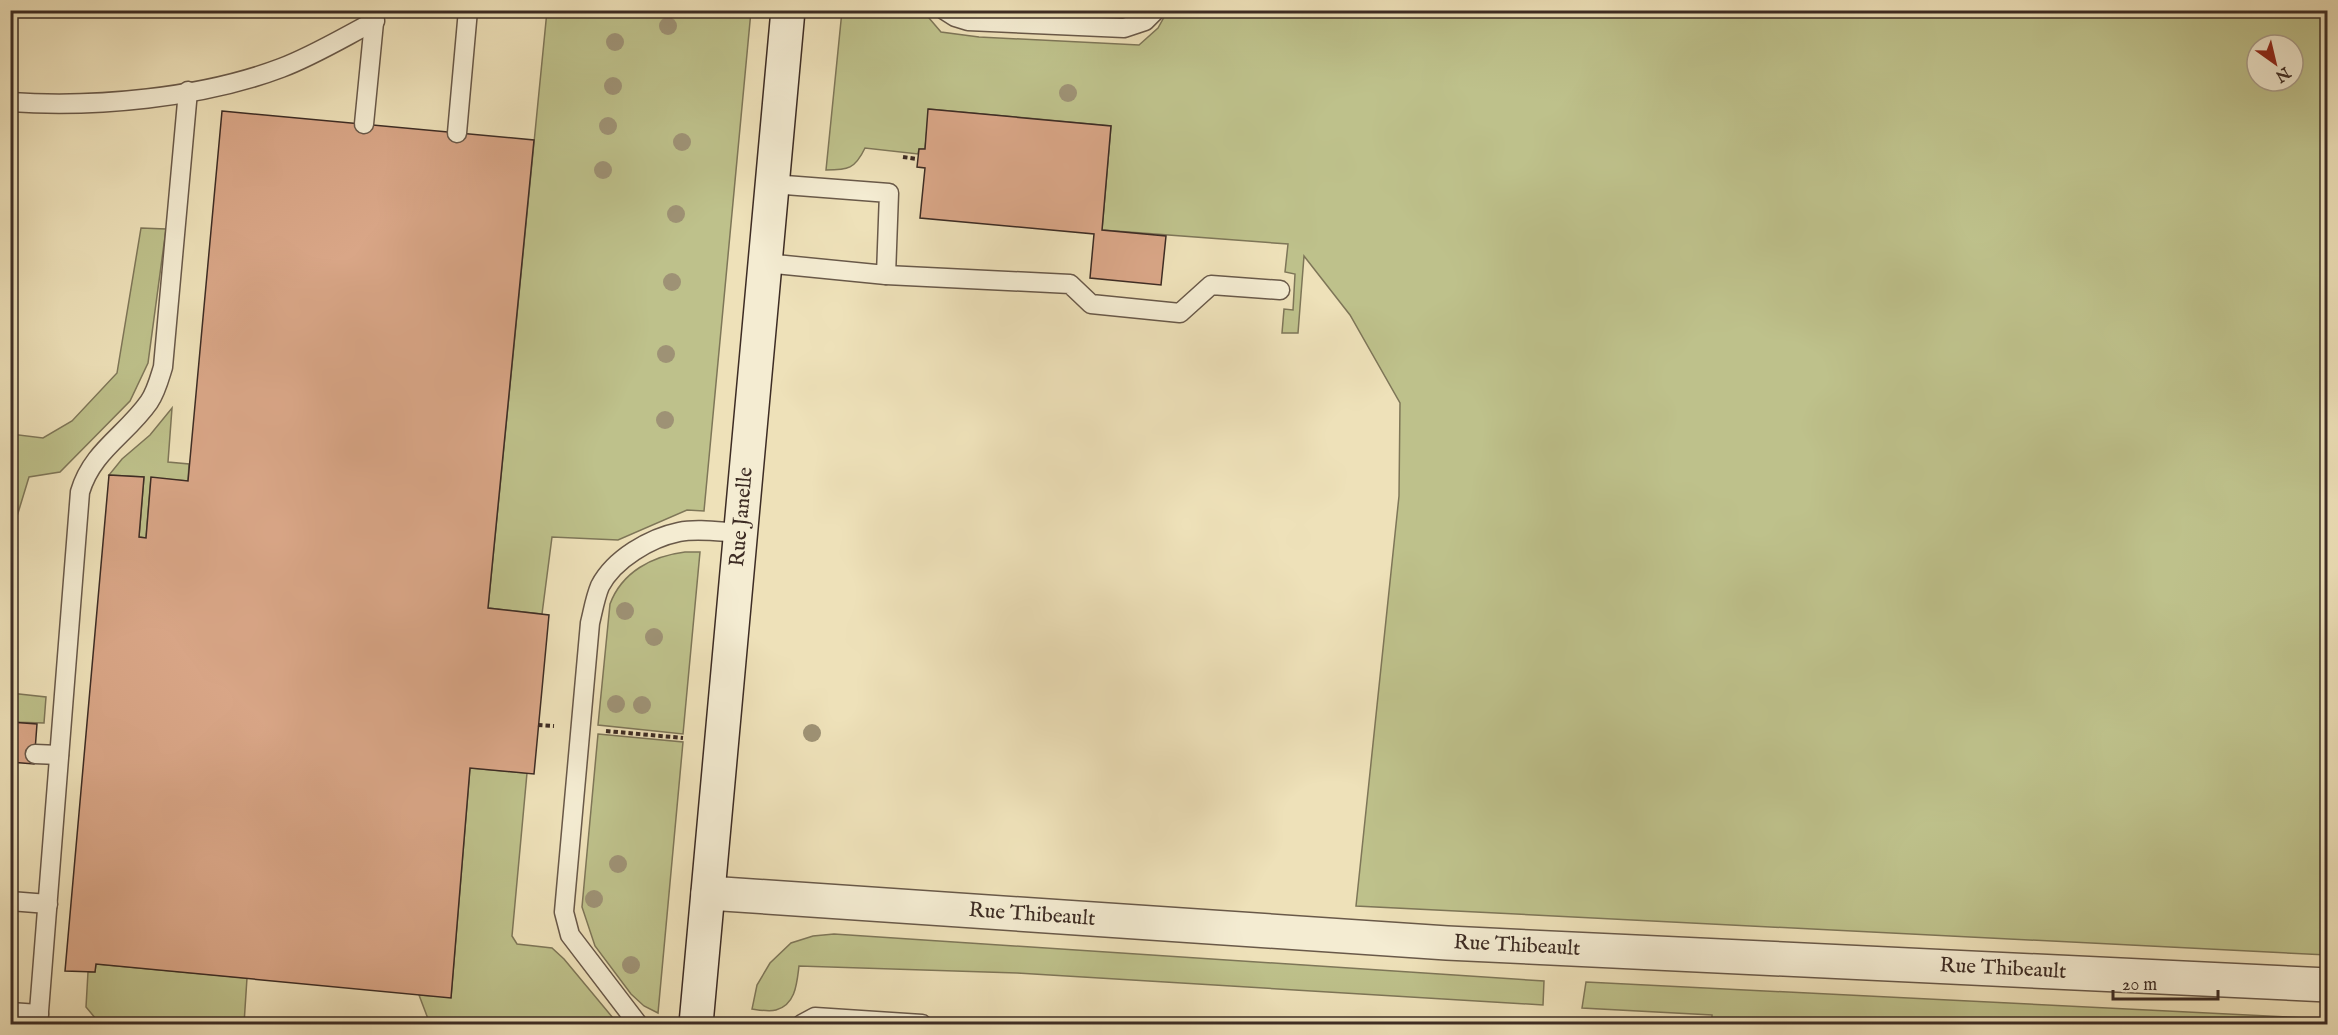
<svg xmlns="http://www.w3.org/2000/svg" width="2338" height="1035" viewBox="0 0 2338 1035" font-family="'IM FELL English',serif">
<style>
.green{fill:#bec18b;stroke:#7e7658;stroke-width:1.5;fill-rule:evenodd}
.building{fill:#d9a687;stroke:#3d2c24;stroke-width:1.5}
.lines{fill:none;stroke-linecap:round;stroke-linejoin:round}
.lane-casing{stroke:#695949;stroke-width:21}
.street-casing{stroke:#695949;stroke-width:36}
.secondary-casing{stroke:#3d2c24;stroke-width:36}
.path{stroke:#3d2c24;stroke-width:4;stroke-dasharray:4.5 3;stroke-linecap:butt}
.lane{stroke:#f4ecd2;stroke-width:18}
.street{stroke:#f4ecd2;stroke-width:33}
.secondary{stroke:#f4ecd2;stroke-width:33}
.tree{fill:#9e9275}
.labels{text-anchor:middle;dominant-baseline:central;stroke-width:6;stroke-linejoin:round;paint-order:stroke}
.street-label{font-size:21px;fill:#3d2c24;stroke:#f4ecd2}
</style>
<rect width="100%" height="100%" fill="#eee1b9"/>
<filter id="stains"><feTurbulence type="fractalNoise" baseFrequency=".00333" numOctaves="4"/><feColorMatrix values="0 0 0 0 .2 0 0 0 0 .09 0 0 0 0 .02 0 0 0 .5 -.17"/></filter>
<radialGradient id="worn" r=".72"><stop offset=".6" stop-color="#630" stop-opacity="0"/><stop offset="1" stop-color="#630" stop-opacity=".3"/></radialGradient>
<g class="green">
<path d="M1168,10l1159,1v944l-971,-49 43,-410 1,-93 -50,-88 -46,-59 -6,77h-16l2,-24 9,1 2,-36 -10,-2 3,-28 -186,-14 9,-104 -182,-17 -4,40h-6l-1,5 -53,-6c-10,21 -17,22 -39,22l16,-159h81l18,21 38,5 160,8 19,-17zM2257,45h36v36h-36z"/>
<path d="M547,11h204l-47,500 -17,-1 -69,30 -66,-3 -10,77 -54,-6z"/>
<path d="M141,228l25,1 -18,134 -18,38 -70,71 -31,5 -18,59v-102l32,4 29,-17 45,-48z"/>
<path d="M172,408l-4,54 21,2 -1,17 -37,-3 -5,60 -7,-1 5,-60 -35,-2 13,-16 28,-24z"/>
<path d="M685,552h15l-17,182 -85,-9 12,-121c12,-32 42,-48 75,-52z"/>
<path d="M10,693l36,4 -2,26 -33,-1z"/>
<path d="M598,734l85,8 -25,271 -14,-7 -13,-12 -36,-48 -13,-39z"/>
<path d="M470,768l57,5 -15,163 5,8 35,4 12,11 54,65h-188l-11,-29 32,2z"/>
<path d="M834,934l710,47 -1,24 -526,-32 -218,-7c-2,16 -3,39 -23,44 -7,2 -17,0 -24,-1l5,-24 13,-22 21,-20 22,-7z"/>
<path d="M96,964l151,14 -3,46h-53l-95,-5 -10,-12 2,-35h7z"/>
<path d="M1586,982l741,37v5h-615v-9l-130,-7z"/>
</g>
<g class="building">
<path d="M928,109l183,17 -9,104 64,6 -5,49 -71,-7 4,-44 -174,-16 5,-50 -8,-1 2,-18h6z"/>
<path d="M222,111l312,29 -46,468 61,7 -15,159 -64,-6 -19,230 -355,-34 -1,8 -30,-1 44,-496 35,2 -5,60 7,1 5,-61 37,4z"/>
<path d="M10,722l27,2 -3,40 -24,-2z"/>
</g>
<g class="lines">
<g class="lane-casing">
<g id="lane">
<path d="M944,10l11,7 13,4 156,7 21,-7 11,-11"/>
<path d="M10,102c84,6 192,-4 271,-34 32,-12 63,-31 94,-47"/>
<path d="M364,124l11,-112"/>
<path d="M457,133l11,-123"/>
<path d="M765,263l121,12 3,-82 -117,-9"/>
<path d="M886,275l184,9 21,20 89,9 31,-28 69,5"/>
<path d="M35,754l24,1"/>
<path d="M10,901l38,3"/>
<path d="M10,1012l29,2"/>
<path d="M38,1024l42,-532c12,-41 46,-57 69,-90 7,-10 10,-22 14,-35l25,-276"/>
<path d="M638,1024l-68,-89 -6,-23 26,-289c3,-12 5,-25 10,-37 14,-27 50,-48 79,-54 19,-4 42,0 61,1"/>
<path d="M802,1024l13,-7 107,7"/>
</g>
</g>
<g class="street-casing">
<path id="street" d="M708,893l739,50 881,42"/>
</g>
<g class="secondary-casing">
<path id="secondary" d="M696,1024l92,-1014"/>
</g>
<g class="path">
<path d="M903,157l14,2"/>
<path d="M538,725l16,1"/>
<path d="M606,731l77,7"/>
</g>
<use href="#lane" class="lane"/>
<use href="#street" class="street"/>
<use href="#secondary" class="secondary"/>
</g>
<g class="tree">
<circle cx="668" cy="26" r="9"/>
<circle cx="615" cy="42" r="9"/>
<circle cx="613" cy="86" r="9"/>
<circle cx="1068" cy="93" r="9"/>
<circle cx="608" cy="126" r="9"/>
<circle cx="682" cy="142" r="9"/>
<circle cx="603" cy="170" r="9"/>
<circle cx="676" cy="214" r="9"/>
<circle cx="672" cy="282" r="9"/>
<circle cx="666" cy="354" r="9"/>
<circle cx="665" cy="420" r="9"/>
<circle cx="625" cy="611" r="9"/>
<circle cx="654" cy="637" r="9"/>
<circle cx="616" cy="704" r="9"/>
<circle cx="642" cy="705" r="9"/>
<circle cx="812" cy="733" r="9"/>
<circle cx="618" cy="864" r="9"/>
<circle cx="594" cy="899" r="9"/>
<circle cx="631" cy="965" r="9"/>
</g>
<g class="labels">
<g class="street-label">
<text transform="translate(742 517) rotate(-85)">Rue Janelle</text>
<text transform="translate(1032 915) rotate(4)">Rue Thibeault</text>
<text transform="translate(1517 946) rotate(3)">Rue Thibeault</text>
<text transform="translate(2003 969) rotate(3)">Rue Thibeault</text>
</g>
</g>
<rect width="2338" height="1035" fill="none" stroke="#eee1b9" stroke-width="36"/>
<rect x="12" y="12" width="2314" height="1011" fill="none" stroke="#3d2c24" stroke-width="3"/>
<rect x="18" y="18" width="2302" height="999" fill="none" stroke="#3d2c24" stroke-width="1.5"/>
<g transform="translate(2275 63) rotate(146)"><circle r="28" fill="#f4ecd2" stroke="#ab9f8c" stroke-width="1.5"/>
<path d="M0-4.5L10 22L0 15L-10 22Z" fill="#8f2418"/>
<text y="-9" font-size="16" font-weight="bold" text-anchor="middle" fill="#3d2c24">N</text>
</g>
<path d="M2113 990v9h105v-9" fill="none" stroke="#3d2c24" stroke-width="3"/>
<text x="2122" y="990" font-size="18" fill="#3d2c24" stroke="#f4ecd2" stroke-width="4.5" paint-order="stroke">20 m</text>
<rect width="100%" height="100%" filter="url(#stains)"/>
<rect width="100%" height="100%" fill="url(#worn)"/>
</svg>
